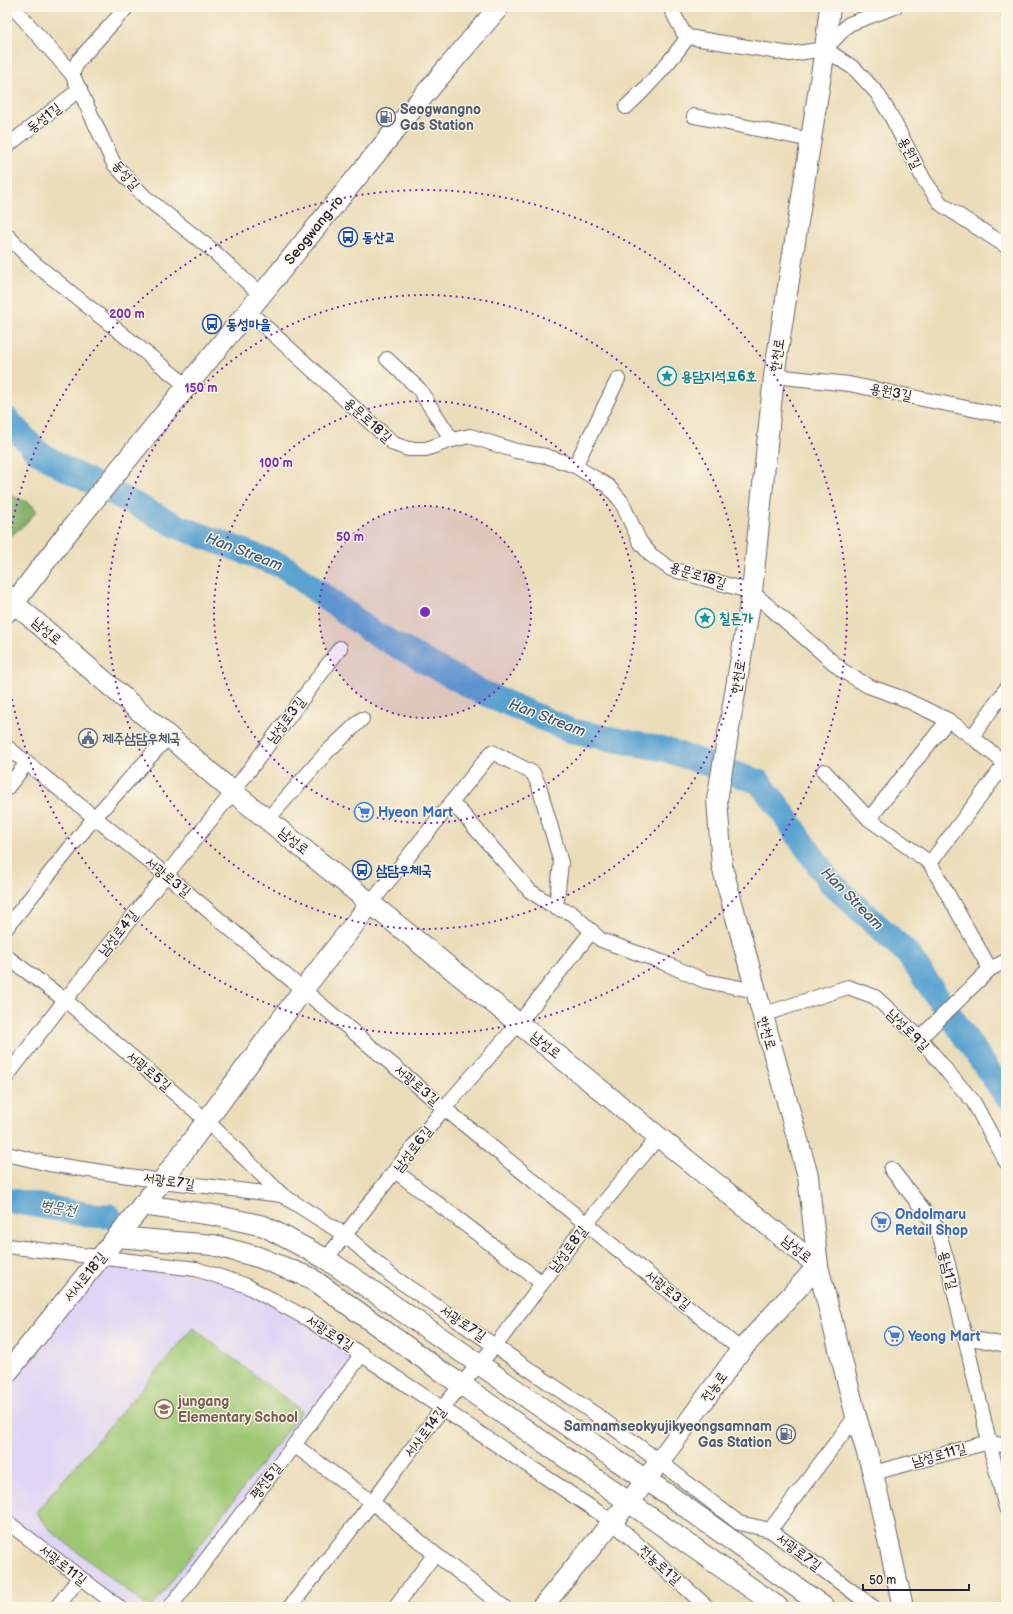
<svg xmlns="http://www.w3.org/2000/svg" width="1013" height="1614" viewBox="0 0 1013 1614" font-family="'Balsamiq Sans','Poor Story',sans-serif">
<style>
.built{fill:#dfd5f5}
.green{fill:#9ec774;stroke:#607458}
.forest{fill:#7eac66;stroke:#506750}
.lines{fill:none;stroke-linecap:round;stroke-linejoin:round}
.river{stroke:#5aa3d1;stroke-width:25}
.street-casing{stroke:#686367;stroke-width:16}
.secondary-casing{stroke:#686367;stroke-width:22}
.street{stroke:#fff;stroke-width:14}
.secondary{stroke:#fff;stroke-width:20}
.ring{fill:none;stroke:#7b2cbf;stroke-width:2;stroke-dasharray:2 4}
.labels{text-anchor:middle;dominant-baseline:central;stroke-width:3;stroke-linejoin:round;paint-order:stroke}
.service-label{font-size:14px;font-weight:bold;fill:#4e5e75;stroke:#fcf5e5;text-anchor:start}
.street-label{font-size:14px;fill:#22223b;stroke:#fcf5e5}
.transit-label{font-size:14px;font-weight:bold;fill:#164399;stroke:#fcf5e5;text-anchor:start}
.culture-label{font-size:14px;font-weight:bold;fill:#0d838f;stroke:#fcf5e5;text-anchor:start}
.shop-label{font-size:14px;font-weight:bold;fill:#366cbe;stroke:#fcf5e5;text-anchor:start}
.education-label{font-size:14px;font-weight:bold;fill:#785e54;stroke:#fcf5e5;text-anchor:start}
.water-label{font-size:15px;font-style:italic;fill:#385677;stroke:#fcf5e5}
.centre{fill:#7b2cbf;stroke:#fcf5e5;stroke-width:2}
.ring-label{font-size:12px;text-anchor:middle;font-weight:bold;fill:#7b2cbf;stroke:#fcf5e5;stroke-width:3;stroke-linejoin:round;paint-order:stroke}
</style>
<rect width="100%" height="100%" fill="#fcf5e5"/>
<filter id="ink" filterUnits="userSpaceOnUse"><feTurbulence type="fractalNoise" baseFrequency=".025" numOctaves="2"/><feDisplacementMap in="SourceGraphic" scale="8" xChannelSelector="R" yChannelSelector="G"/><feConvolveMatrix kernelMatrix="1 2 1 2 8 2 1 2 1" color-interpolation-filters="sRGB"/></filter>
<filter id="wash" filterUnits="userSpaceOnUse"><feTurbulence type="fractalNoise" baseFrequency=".012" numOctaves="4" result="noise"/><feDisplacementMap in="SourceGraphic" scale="16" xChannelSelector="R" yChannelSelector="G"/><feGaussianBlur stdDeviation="0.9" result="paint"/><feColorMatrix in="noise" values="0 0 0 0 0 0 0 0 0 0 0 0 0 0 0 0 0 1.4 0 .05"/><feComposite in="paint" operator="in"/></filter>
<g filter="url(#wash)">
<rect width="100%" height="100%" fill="#ebddba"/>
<path class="built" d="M100,1258l145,27 117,69 -192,253h-51l-112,-85v-149z"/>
<path class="green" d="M193,1328l109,83 -150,196h-4l-96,-75 -16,-20z"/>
<path class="forest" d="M7,494l23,9 7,8 -13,14 -12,10 -5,-1z"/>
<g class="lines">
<g class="river">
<path d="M7,419l29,32 28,17 115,59 106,40 87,65 107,59 93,40 95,19 92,32 20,25 50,74 78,72 99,143"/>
<path d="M7,1200l82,15 20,1"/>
</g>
</g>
</g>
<g filter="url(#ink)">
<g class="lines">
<g class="street-casing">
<g id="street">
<path d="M13,7l59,67 42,90 31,33 66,52 50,46"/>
<path d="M670,7l13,25 5,5 102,17 35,-5"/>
<path d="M825,49l30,20 22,24 14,23 33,64 17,24 65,42"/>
<path d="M825,49l24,-25 46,-17"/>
<path d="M72,74l6,-13 49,-54"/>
<path d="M626,107c23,-21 44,-45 62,-70"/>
<path d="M694,116l117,24"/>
<path d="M7,146l73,-57"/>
<path d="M7,235l27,28 153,123"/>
<path d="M248,311l146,133 14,5h18l26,-9 18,-4 46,15 30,5 29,10 33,20 13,15 19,41 11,13 20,14 81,23 91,79 25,15 34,12 46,22 24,17 34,27"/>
<path d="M387,359l32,30 33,51"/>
<path d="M774,376l75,8 157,32"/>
<path d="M575,466l43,-87"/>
<path d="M972,737l34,-48"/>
<path d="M7,747l158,127 279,234 297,242"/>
<path d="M824,771l45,48 61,44 60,106"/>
<path d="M7,788l20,-25"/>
<path d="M451,804l10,8 69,79 26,17 16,5 29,27 61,22 43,19 51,10"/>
<path d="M869,819l79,-99"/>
<path d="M267,820l59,-67 36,-34"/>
<path d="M930,863l75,-99"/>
<path d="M370,904l122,-152 41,21 6,13 22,77 -5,45"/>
<path d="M7,927l87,-109 74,-81"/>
<path d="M7,957l58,43 141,120 76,75"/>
<path d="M762,1015l86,-28 27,10 45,41 30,37 23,26 33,61"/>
<path d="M920,1038l70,-69 16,-8"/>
<path d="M7,1076l58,-76 168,-208 107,-144"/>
<path d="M7,1154l42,10 113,17 120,14 63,40 47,41 203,138 65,48 79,61 31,7 103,77"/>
<path d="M891,1169l46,58 11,37 17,73"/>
<path d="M395,1171l147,112"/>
<path d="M7,1246l189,23 49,16 63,34 305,203 94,85"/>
<path d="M326,1259l118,-151 75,-85 73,-92"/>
<path d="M1006,1345l-41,-8 24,105 17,66"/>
<path d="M294,1445l78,57 63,52 69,53"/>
<path d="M873,1473l116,-31 17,4"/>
<path d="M7,1522l112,85"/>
<path d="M770,1530l86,-114"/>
<path d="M57,1607l22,-29"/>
<path d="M170,1607l124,-162 68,-91"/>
<path d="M290,1607c30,-39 62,-77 91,-117 37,-49 73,-100 115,-145l91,-122 72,-87"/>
<path d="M395,1607l40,-53"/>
</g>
</g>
<g class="secondary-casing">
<g id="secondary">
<path d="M830,7l-5,42 -51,327 -22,216 -35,208 5,66 34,125 52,185 10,90 38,150 17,57 30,134"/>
<path d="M7,595l7,8 219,189 585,474"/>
<path d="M7,612l58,-76 349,-429 85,-100"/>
<path d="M142,1205l71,10 51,11 62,33 153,105 137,96 53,35 155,112"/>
<path d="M117,1237l96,8 45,12 53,21 131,94 20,13 316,222"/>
<path d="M7,1373l155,-192 141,-191 67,-86"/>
<path d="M542,1607l95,-115 104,-142 77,-84"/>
</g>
</g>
<use href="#street" class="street"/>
<use href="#secondary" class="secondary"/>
</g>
</g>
<circle cx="425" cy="612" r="106" fill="#7b2cbf" fill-opacity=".12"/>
<g class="ring">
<circle cx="425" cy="612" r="106"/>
<circle cx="425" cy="612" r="211"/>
<circle cx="425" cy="612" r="317"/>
<path d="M7 553A422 422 0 1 1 7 671"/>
</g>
<defs>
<g id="fuel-ring" transform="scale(1)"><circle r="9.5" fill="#fcf5e5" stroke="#5c6f8a" stroke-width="1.5"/><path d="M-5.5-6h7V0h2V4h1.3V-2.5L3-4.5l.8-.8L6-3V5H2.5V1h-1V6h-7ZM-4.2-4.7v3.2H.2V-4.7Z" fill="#5c6f8a"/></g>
<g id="bus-ring" transform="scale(1)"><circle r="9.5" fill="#fcf5e5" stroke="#1a4fb4" stroke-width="1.5"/><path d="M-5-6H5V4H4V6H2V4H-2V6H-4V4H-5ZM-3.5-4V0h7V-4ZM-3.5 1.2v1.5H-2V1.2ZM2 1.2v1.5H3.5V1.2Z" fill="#1a4fb4"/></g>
<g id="sight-ring" transform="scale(1)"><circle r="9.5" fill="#fcf5e5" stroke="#0f9aa8" stroke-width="1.5"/><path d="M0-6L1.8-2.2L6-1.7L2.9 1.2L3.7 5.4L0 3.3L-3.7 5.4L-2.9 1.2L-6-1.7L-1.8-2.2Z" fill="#0f9aa8"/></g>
<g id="civic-ring" transform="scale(1)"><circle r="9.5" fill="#fcf5e5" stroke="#5c6f8a" stroke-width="1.5"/><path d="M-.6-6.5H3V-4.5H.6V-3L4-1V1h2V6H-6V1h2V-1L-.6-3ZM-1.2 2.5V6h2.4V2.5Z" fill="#5c6f8a"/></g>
<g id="supermarket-ring" transform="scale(1)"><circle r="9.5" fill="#fcf5e5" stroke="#3f7fe0" stroke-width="1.5"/><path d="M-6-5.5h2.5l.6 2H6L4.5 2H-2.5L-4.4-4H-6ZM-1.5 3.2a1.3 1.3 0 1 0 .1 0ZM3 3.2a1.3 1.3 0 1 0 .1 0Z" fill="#3f7fe0"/></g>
<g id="school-ring" transform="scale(1)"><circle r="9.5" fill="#fcf5e5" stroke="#8d6e63" stroke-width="1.5"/><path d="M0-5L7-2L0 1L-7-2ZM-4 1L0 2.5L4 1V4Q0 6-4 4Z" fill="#8d6e63"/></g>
</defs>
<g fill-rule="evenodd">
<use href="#fuel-ring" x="386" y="117"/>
<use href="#bus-ring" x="348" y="237"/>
<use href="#bus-ring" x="212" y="324"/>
<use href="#sight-ring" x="667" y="376"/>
<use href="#sight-ring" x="705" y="618"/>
<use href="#civic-ring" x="88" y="738"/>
<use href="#supermarket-ring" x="364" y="812"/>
<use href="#bus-ring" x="362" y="870"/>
<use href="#supermarket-ring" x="881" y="1222"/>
<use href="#supermarket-ring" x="894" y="1336"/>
<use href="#school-ring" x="164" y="1409"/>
<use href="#fuel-ring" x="786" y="1434"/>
</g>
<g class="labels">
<g class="service-label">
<text x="400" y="109">Seogwangno<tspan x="400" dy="16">Gas Station</tspan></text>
<text x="102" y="738">제주삼담우체국</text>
<text x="772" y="1426" text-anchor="end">Samnamseokyujikyeongsamnam<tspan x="772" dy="16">Gas Station</tspan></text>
</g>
<g class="street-label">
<text transform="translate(44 118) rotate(-38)">동성1길</text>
<text transform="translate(910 153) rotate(63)">용원길</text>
<text transform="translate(126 175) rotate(50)">동성길</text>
<text transform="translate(314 230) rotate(-51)">Seogwang-ro</text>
<text transform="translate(777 355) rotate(-81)">한천로</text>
<text transform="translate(891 392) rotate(11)">용원3길</text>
<text transform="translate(368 420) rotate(42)">용문로18길</text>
<text transform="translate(698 575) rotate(18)">용문로18길</text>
<text transform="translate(47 631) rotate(41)">남성로</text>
<text transform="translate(738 677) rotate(-81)">한천로</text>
<text transform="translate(286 720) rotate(-53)">남성로3길</text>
<text transform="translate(294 841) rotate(39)">남성로</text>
<text transform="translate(168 877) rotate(39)">서광로3길</text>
<text transform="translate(118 933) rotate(-51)">남성로4길</text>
<text transform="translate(908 1030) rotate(45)">남성로9길</text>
<text transform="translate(767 1033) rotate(74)">한천로</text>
<text transform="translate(546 1045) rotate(39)">남성로</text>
<text transform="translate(149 1071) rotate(40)">서광로5길</text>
<text transform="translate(417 1085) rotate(40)">서광로3길</text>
<text transform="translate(413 1149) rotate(-52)">남성로6길</text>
<text transform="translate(169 1181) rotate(8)">서광로7길</text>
<text transform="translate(568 1249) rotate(-53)">남성로8길</text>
<text transform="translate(797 1249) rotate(39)">남성로</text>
<text transform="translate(948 1270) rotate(76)">용남1길</text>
<text transform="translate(85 1277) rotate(-51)">서사로18길</text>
<text transform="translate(668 1290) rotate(39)">서광로3길</text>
<text transform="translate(463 1323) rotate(34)">서광로7길</text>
<text transform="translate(330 1333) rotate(33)">서광로9길</text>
<text transform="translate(714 1387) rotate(-54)">전농로</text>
<text transform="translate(425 1432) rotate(-53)">서사로14길</text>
<text transform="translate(939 1455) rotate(-15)">남성로11길</text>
<text transform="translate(266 1481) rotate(-52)">평전5길</text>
<text transform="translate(799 1552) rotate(37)">서광로7길</text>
<text transform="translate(63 1565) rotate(38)">서광로11길</text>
<text transform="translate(660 1565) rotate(42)">전농로1길</text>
</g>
<g class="transit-label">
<text x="362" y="237">동산교</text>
<text x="226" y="324">동성마을</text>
<text x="376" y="870">삼담우체국</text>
</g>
<g class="culture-label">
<text x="681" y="376">용담지석묘6호</text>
<text x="719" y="618">칠돈가</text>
</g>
<g class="shop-label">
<text x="378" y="812">Hyeon Mart</text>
<text x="895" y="1214">Ondolmaru<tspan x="895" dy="16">Retail Shop</tspan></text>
<text x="908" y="1336">Yeong Mart</text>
</g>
<g class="education-label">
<text x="178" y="1401">jungang<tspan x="178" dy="16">Elementary School</tspan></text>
</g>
<g class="water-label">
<text transform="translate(244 552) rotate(21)">Han Stream</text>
<text transform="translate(547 718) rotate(21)">Han Stream</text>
<text transform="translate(852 899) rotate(45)">Han Stream</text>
<text transform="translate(58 1208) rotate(9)">병문천</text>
</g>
</g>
<circle cx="425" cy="612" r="6" class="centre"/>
<g class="ring-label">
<text x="127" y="318">200 m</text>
<text x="201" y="392">150 m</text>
<text x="276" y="467">100 m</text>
<text x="350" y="541">50 m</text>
</g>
<rect width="1013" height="1614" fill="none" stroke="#fcf5e5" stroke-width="24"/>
<path d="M863 1584v6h106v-6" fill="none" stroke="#22223b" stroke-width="2"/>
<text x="869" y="1584" font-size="12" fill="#22223b" stroke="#fcf5e5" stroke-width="3" paint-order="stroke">50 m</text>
</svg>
